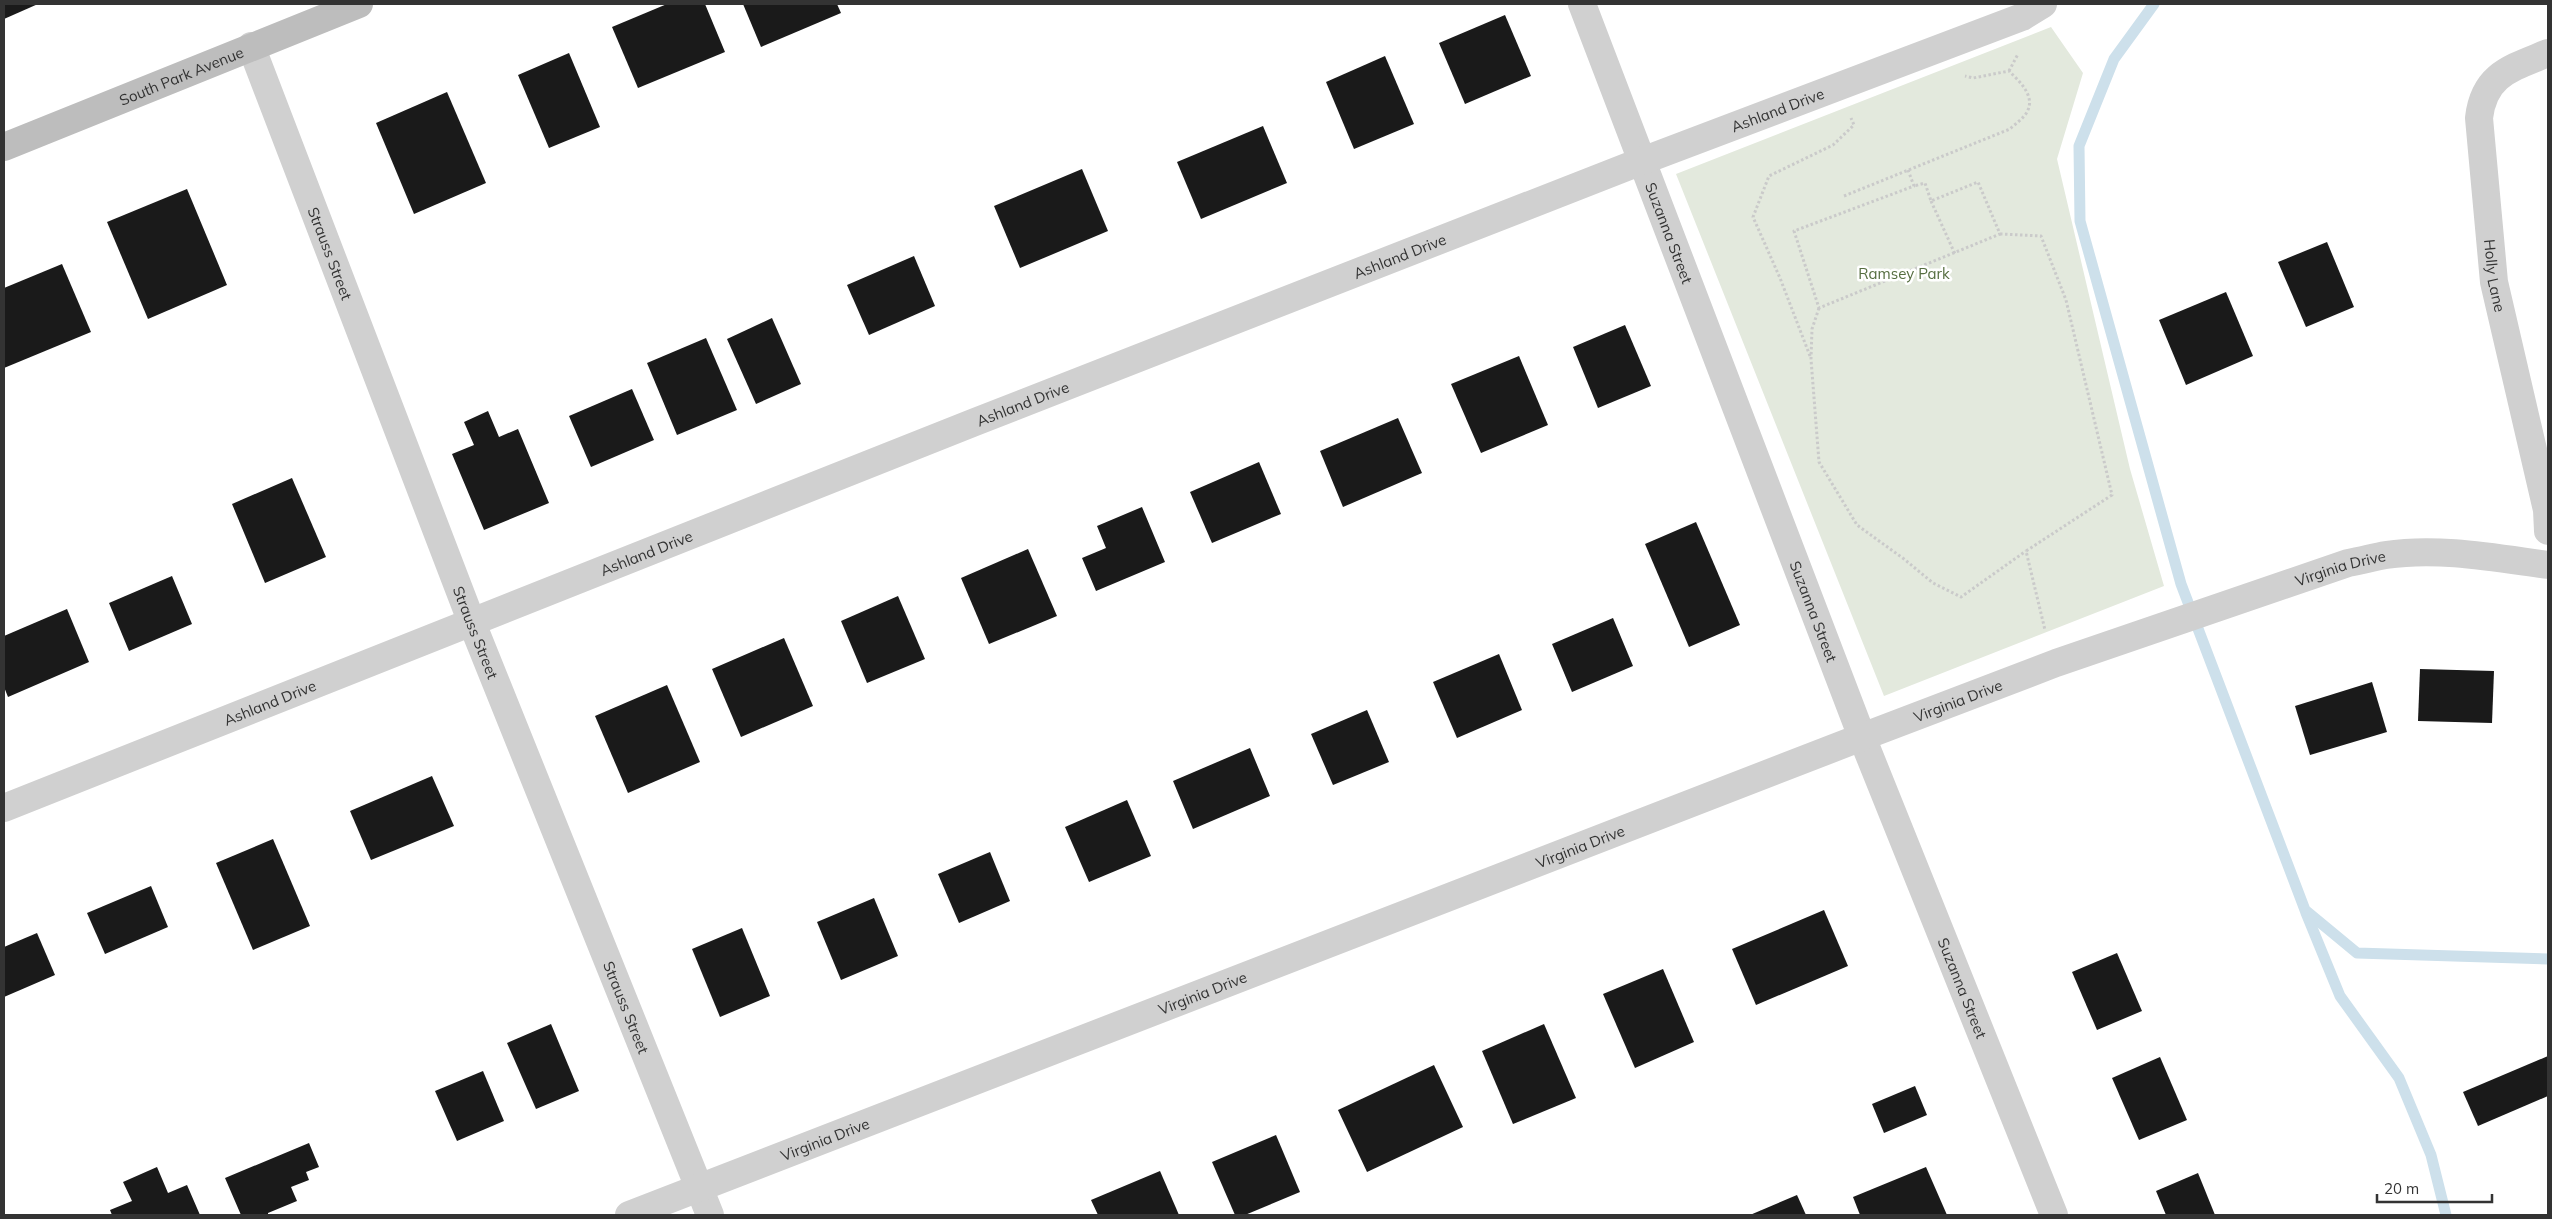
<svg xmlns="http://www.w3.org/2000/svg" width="2552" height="1219" viewBox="0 0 2552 1219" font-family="Mulish,sans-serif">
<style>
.green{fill:#e3e9dd}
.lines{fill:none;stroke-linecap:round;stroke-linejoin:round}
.stream{stroke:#cde0eb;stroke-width:11}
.building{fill:#1a1a1a}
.path{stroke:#cacaca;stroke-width:3;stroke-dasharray:2.5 2.5;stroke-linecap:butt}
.street{stroke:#d0d0d0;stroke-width:28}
.secondary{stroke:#bdbdbd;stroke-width:28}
.labels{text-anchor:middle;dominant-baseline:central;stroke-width:5;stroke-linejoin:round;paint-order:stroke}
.street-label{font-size:15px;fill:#333;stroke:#fff}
.park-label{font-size:15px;fill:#566e41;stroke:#fff}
</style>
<rect width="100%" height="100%" fill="#fff"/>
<path class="green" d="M2051,27l32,46 -26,86 73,310 34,117 -280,110 -208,-522z"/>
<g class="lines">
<g class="stream">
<path d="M2154,4l-40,55 -35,87 1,75 101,363 124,326 52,43 191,6"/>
<path d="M2306,913l34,83 59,82 32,77 15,60"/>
</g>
</g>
<g class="building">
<path d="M4,4h34l-34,15z"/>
<path d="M667,4h38l20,48 -87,36 -26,-61z"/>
<path d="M743,4h94l4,9 -80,34z"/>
<path d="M1505,15l26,61 -66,28 -26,-61z"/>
<path d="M569,53l31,74 -51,21 -31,-73z"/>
<path d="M1385,56l29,68 -60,25 -28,-67z"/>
<path d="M447,92l39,91 -72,31 -38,-91z"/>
<path d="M1263,126l24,57 -86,36 -24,-57z"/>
<path d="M1082,169l26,62 -88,37 -26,-62z"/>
<path d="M187,189l40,96 -79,34 -41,-97z"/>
<path d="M2327,242l27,65 -48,20 -28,-65z"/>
<path d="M914,256l21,50 -66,29 -22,-50z"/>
<path d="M62,264l29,68 -87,36v-80z"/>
<path d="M2226,292l27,64 -67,29 -27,-65z"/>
<path d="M772,318l29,66 -45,20 -29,-65z"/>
<path d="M1625,325l26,61 -53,22 -25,-61z"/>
<path d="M706,338l31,72 -60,25 -30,-72z"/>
<path d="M1519,356l29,69 -67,28 -30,-69z"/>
<path d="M632,389l22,51 -63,27 -22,-51z"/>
<path d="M488,411l11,26 19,-8 31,74 -65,27 -32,-76 22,-9 -10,-23z"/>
<path d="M1398,418l24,55 -79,34 -23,-56z"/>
<path d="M1259,462l22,52 -69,29 -22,-51z"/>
<path d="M292,478l34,79 -61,26 -33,-79z"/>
<path d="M1142,507l23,55 -69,29 -14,-33 24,-10 -9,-22z"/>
<path d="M1696,522l44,103 -51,22 -44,-103z"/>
<path d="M1028,549l29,67 -68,28 -28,-66z"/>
<path d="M172,576l20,48 -63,27 -20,-48z"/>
<path d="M898,596l27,63 -58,24 -26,-62z"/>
<path d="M67,609l22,53 -81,35 -4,-10v-51z"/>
<path d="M1613,618l20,48 -61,26 -20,-48z"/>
<path d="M784,638l29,68 -72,31 -29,-68z"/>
<path d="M1499,654l23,56 -65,28 -24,-56z"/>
<path d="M2420,669l74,2 -2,52 -74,-2z"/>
<path d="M2372,682l15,50 -77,23 -15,-49z"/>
<path d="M667,685l33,77 -72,31 -33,-77z"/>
<path d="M1367,710l22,52 -56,23 -22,-51z"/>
<path d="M1250,748l20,48 -77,33 -20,-48z"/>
<path d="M432,776l22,50 -83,34 -21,-49z"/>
<path d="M1127,800l24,56 -62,26 -24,-55z"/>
<path d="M273,839l37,87 -57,24 -37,-87z"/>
<path d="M990,852l20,49 -51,22 -21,-49z"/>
<path d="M151,886l17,41 -63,27 -18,-41z"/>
<path d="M874,898l24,58 -57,24 -24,-58z"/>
<path d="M1824,910l24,56 -92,39 -24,-56z"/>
<path d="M742,928l28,68 -50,21 -28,-68z"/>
<path d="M37,933l18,42 -51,22v-50z"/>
<path d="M2117,953l25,58 -45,19 -25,-58z"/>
<path d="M1663,969l31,73 -59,26 -32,-74z"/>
<path d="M551,1024l28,67 -43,18 -29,-66z"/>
<path d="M1544,1024l32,74 -63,26 -31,-73z"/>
<path d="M2548,1056v40l-70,30 -15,-34z"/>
<path d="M2160,1057l27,63 -48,20 -27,-62z"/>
<path d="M1434,1065l29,62 -96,45 -29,-62z"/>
<path d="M483,1071l21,50 -47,20 -22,-50z"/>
<path d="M1915,1086l12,29 -43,18 -12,-29z"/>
<path d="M1276,1135l24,57 -55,23h-10l-23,-53z"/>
<path d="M309,1143l10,24 -13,5 3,8 -18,7 6,14 -29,12v2h-27l-16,-37z"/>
<path d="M157,1167l11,26 19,-8 13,30h-88l-2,-5 22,-9 -9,-19z"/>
<path d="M1926,1167l21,48h-87l-7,-18z"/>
<path d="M1160,1171l19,44h-81l-7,-15z"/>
<path d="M2198,1173l17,42h-49l-10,-24z"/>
<path d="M1797,1195l9,20h-56z"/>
</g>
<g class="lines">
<g class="path">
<path d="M2009,71l9,-17"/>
<path d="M1908,170l6,16 -120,45 25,77 181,-74 -22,-52 -47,19 -6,-18 -11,3"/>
<path d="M1844,196l166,-67c5,-5 14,-11 17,-17 9,-16 -8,-31 -18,-41l-36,7 -8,-2"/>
<path d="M1931,201l24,53"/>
<path d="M2000,234l41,2 25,64 46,195 -86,56 19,79"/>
<path d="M1819,308l-7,21 -1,30 8,103 38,63 47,34 29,24 28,14 65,-46"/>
<path d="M1810,356l-30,-78 -27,-61 16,-41 64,-31 21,-20 -3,-7"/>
</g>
<g class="street">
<path id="s1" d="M1582,4l280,733 192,478"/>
<path id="s2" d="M251,46l221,577 238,592"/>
<path id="s3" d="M2548,53c-36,15 -64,21 -69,65l15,164 53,228 1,21"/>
<path id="s4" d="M4,808l971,-386 667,-261 380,-144 21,-13"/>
<path id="s5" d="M629,1215l1233,-478 194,-74 292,-100c13,-2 26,-6 38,-8 53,-8 110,3 162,10"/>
</g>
<path class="secondary" id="s6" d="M4,147l355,-143"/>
</g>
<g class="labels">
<g class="street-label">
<text stroke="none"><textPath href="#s6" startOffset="191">South Park Avenue</textPath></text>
<text stroke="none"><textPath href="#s4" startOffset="1906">Ashland Drive</textPath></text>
<text stroke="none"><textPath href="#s1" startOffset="245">Suzanna Street</textPath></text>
<text stroke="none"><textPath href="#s2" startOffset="222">Strauss Street</textPath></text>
<text stroke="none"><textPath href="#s4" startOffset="1501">Ashland Drive</textPath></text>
<text stroke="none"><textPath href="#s3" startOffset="260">Holly Lane</textPath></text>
<text stroke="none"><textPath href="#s4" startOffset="1096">Ashland Drive</textPath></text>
<text stroke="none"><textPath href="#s4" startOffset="691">Ashland Drive</textPath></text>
<text stroke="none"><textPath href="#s5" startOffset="1830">Virginia Drive</textPath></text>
<text stroke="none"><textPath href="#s1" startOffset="650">Suzanna Street</textPath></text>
<text stroke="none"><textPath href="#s2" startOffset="628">Strauss Street</textPath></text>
<text stroke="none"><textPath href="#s5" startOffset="1425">Virginia Drive</textPath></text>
<text stroke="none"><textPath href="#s4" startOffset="286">Ashland Drive</textPath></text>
<text stroke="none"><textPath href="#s5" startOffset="1020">Virginia Drive</textPath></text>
<text stroke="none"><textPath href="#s1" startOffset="1055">Suzanna Street</textPath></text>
<text stroke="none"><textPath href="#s5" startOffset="615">Virginia Drive</textPath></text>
<text stroke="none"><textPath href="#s2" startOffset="1032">Strauss Street</textPath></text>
<text stroke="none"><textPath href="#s5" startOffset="210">Virginia Drive</textPath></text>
</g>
<g class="park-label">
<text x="1904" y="273">Ramsey Park</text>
</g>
</g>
<rect width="2552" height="1219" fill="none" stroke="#333333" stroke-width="10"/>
<path d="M2377 1194v8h115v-8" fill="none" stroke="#333333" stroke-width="2.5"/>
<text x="2384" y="1194" font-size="15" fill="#333333" stroke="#ffffff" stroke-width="4" paint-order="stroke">20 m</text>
</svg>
